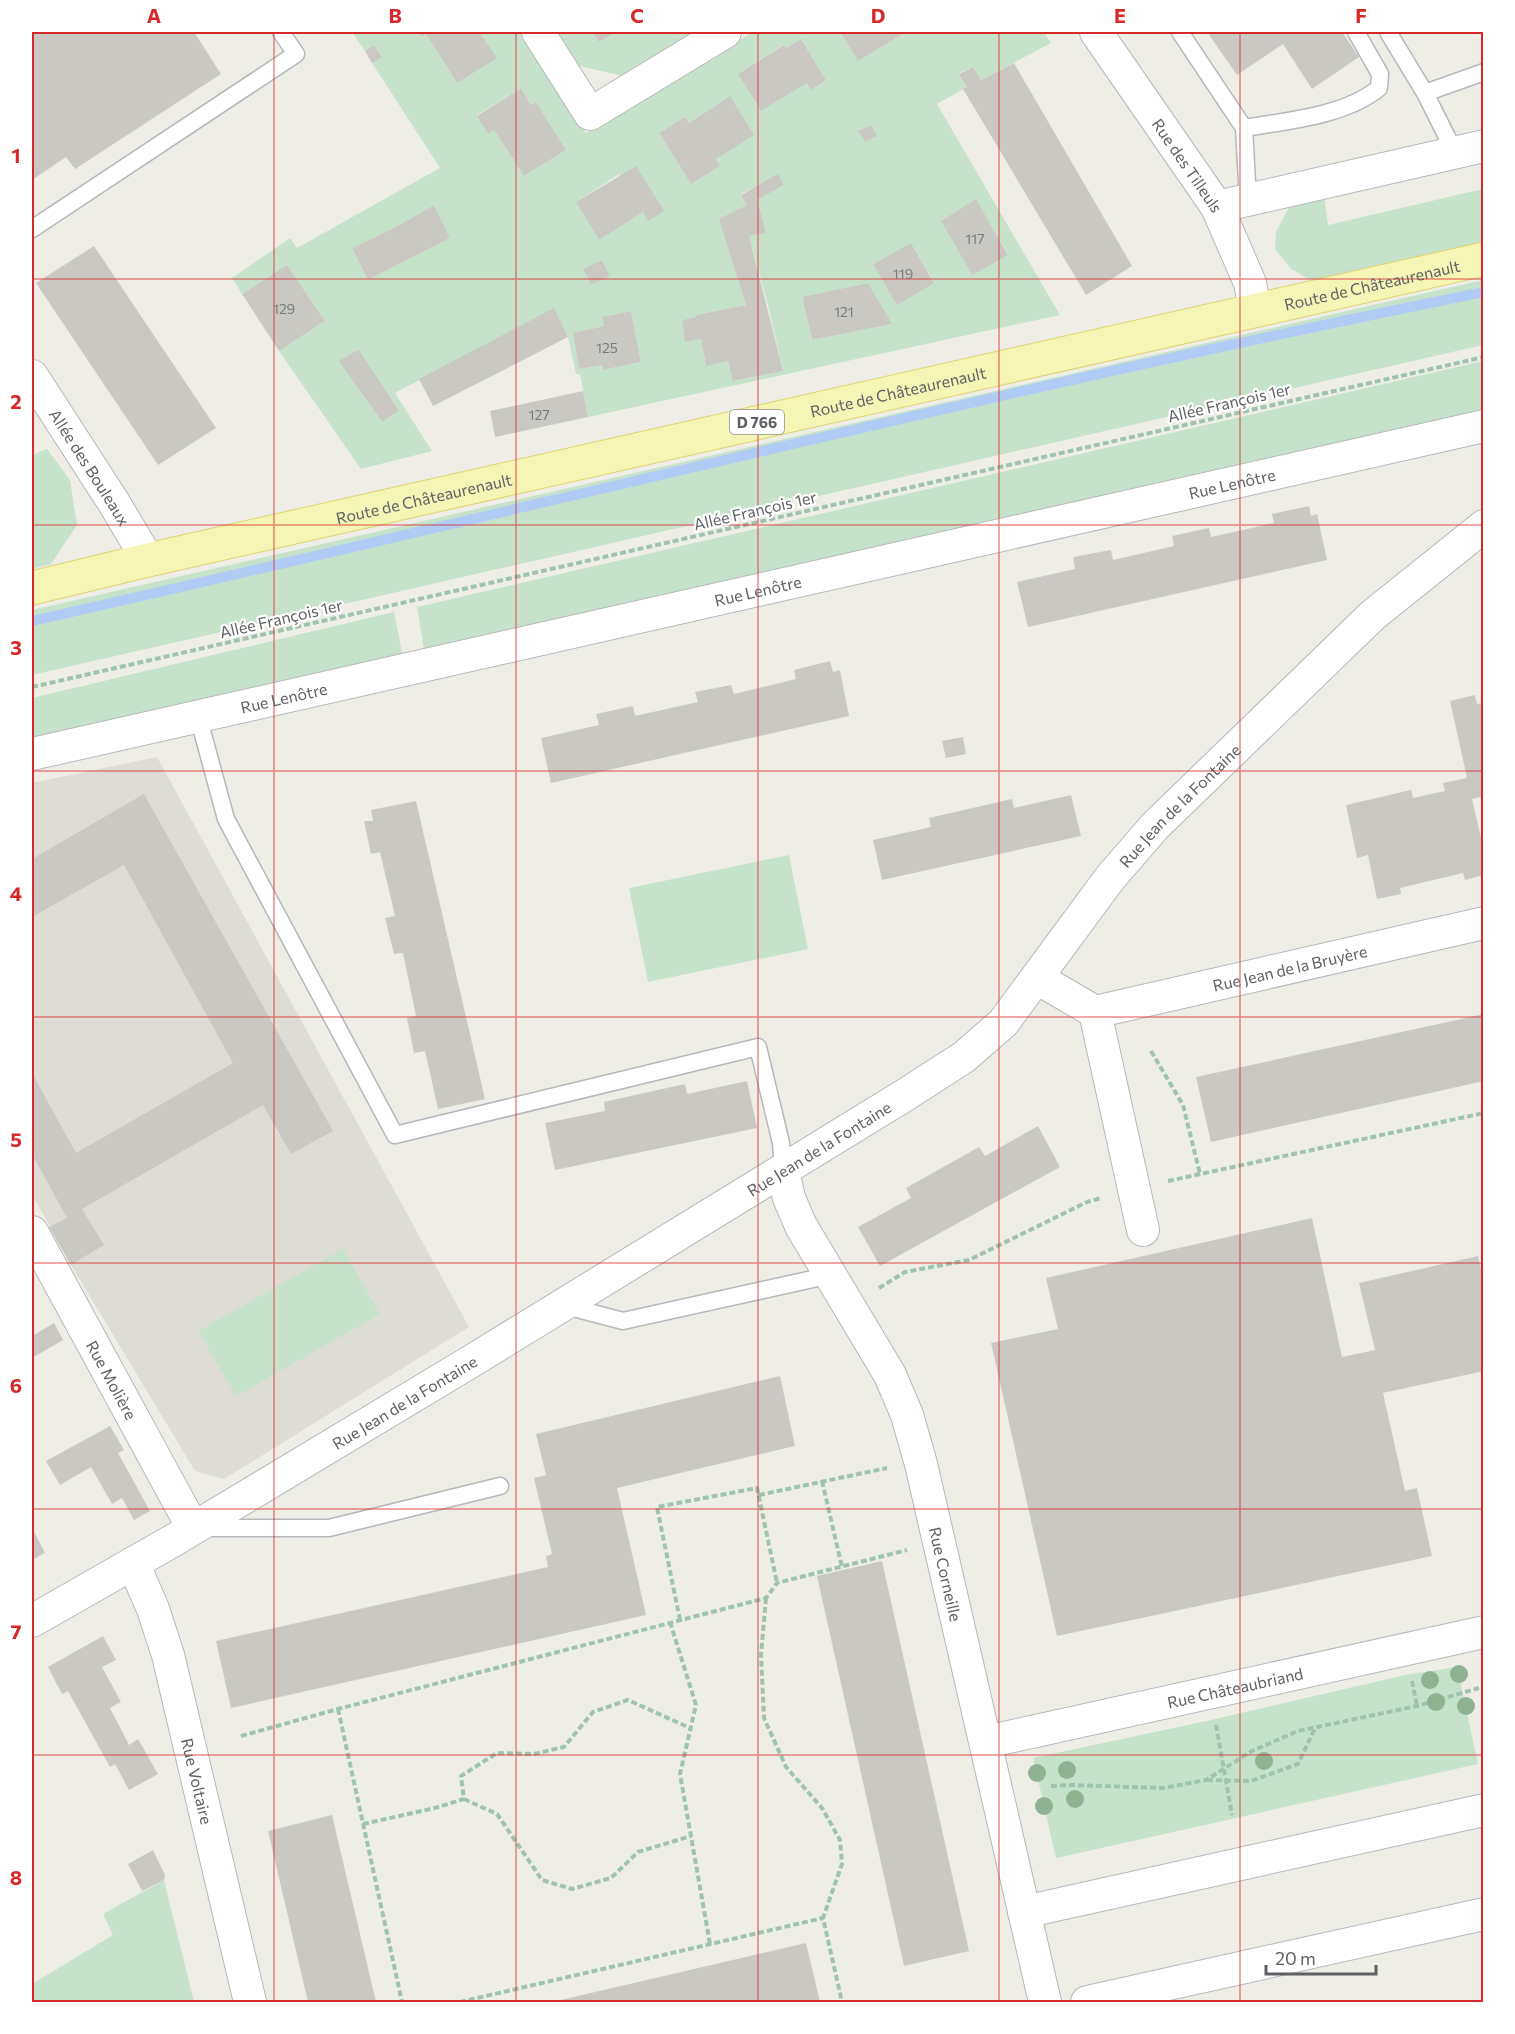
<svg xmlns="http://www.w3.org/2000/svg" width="1515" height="2034" viewBox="0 0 1515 2034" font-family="Commissioner,sans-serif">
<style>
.education{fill:#deddd5}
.green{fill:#c7e2cb;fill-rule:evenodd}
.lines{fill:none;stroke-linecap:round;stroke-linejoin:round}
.stream{stroke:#b1ccf4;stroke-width:10}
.building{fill:#cac8c3}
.lane-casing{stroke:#b7b7bb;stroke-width:19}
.street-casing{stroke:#b7b7bb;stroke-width:34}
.primary-casing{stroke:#e0d26e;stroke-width:35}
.path{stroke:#a0c3b0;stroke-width:4;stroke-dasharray:6 3;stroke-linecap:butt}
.lane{stroke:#fff;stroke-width:16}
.street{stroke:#fff;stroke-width:32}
.primary{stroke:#f5f5b5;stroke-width:33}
.tree{fill:#8fb293}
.grid{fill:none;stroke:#d62828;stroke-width:1.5;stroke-opacity:0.55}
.labels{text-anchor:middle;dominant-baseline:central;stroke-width:4.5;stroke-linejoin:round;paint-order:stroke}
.number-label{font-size:14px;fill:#797a7c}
.shield{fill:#fff;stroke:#8e9093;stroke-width:1.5}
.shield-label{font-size:15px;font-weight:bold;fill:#5e6065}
.street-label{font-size:16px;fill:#5e6065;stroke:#fff}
.neatline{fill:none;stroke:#d62828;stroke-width:2}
.grid-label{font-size:20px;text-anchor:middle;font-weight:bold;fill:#d62828}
</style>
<rect width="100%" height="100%" fill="#eeeee7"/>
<path class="education" d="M157,757l312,570 -245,152 -29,-8 -124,-206 -39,-71v-411z"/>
<g class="green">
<path d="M352,32h66l3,5 5,-3 31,49 39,-25 -17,-26h42l65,101 167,-101h87l18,29 48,-29h138l7,11 -70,37 -8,-13 -14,6 8,14 -30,17 123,211 -472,102 -8,-43h-4l-8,-37 -14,-28 -159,84 37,58 -71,18 -82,-118 46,-30 -38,-56 -45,29 -10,-16 58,-40 7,10 143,-80 -68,-105 10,-7 -8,-11 -9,6zM801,39l25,41 -15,10 -4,-7 -46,28 -23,-37 45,-29 3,3zM521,88l10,17 5,-3 30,48 -42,26 -30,-46 -6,3 -11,-18zM730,96l-14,63 4,7 -29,18 -32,-51 26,-16 4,6zM636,166l13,55 -6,-9 -44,28 -23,-38 43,-28 1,2zM778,175l6,10 -27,15 8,33 -16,3 19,69 15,66 -50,10 -5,-20 -22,5 -5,-27 -16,2 -3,-21 14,-3v-2l50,-10 -26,-85 27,-15 -6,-11zM976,200l32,54 -36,21 -31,-54zM434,205l16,33 -82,42 -16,-32 42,-20zM911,243l23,39 -37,22 -24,-40zM602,260l7,16 -18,9 -8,-16zM867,283l24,41 -79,16 -10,-42zM631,311l10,51 -38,8 -1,-5 -23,4 -6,-36 31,-7 -2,-9zM357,349l42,60 -17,13 -42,-61z"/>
<path d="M556,32h36l7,10 17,-10h79l-72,44 -44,-10z"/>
<path d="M1483,189v53l-148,36 -26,1 -18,-10 -16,-20 1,-17 14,-27 34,-10 4,30z"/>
<path d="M1483,280v65l-1451,330v-65z"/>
<path d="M1483,361v58l-1058,237 -8,-49z"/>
<path d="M47,449l23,31 7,45 -26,39 -19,5v-114z"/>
<path d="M394,612l10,51 -372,81v-46z"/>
<path d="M789,855l19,94 -160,33 -19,-94z"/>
<path d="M343,1249l37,65 -144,82 -38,-65z"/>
<path d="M1457,1667l21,97 -422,94 -23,-100 178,-38 194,-45z"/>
<path d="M164,1880l30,122h-162v-18l81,-49 -10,-21z"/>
</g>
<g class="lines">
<path class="stream" d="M32,621c484,-109 965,-231 1452,-329"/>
</g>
<g class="building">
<path d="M32,32h162l27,42 -146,95 -9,-12 -34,23z"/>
<path d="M418,32h61l18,26 -40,25 -31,-49 -5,3z"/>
<path d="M592,32h24l-17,10z"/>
<path d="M840,32h66l-48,29z"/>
<path d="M1207,32h135l17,25 -47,32 -29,-45 -46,31z"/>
<path d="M801,39l25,41 -15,10 -4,-7 -46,28 -23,-37 46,-29 2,3z"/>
<path d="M374,45l8,12 -10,6 -7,-12z"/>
<path d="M1014,63l118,203 -46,29 -123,-206 4,-2 -8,-13 14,-7 8,13z"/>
<path d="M521,88l10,17 5,-3 30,48 -42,26 -30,-46 -6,4 -11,-18z"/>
<path d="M730,96l24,39 -38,24 4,7 -29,18 -32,-51 26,-16 4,6z"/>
<path d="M871,125l6,11 -12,6 -7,-11z"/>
<path d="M636,166l28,45 -16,10 -5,-9 -44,28 -23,-38z"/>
<path d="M778,174l6,11 -27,15 9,33 -17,3 34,135 -50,10 -5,-20 -22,5 -5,-27 -16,3 -3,-22 14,-3v-2l50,-10 -27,-86 28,-14 -6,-10z"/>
<path d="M976,199l32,56 -36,20 -31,-54z"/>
<path d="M434,205l16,33 -82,42 -16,-32 42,-20z"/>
<path d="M911,243l23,40 -37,22 -24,-41z"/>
<path d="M94,246l122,182 -58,37 -122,-182z"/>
<path d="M602,260l8,16 -19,9 -8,-16z"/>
<path d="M287,265l38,56 -46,30 -37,-57z"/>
<path d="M868,283l24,41 -80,16 -10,-43z"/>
<path d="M554,308l14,29 -135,69 -14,-27z"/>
<path d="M631,311l10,51 -38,8 -1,-5 -23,4 -6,-36 31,-7 -2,-9z"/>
<path d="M358,349l41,61 -17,12 -43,-61z"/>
<path d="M583,391l5,26 -93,20 -5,-26z"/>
<path d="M1309,506l2,10 6,-2 10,46 -299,67 -11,-45 58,-13 -2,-12 38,-7 2,10 61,-14 -2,-10 37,-8 2,9 63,-14 -2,-9z"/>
<path d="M830,661l3,11 7,-2 9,46 -298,67 -10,-45 58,-13 -3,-11 37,-8 2,10 63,-14 -3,-10 36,-7 3,9 62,-15 -2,-9z"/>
<path d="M1475,695l2,9 7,-1v93l-12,3 12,52v24l-19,5 -2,-7 -63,15 1,6 -24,5 -9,-44 -11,3 -11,-53 65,-15 2,8 32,-7 -2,-8 24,-5 -17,-77z"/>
<path d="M963,737l3,17 -20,4 -4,-17z"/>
<path d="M144,794l189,337 -42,23 -28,-49 -181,104 22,36 -33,20 -22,-38 18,-9 -35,-64v-81l44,80 157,-90 -109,-198 -92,52v-58z"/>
<path d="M1071,795l10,41 -199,44 -9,-40 58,-13 -2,-9 83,-19 2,9z"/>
<path d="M416,801l69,298 -47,10 -13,-58 -11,2 -7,-35 9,-2 -13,-63 -9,1 -9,-36 10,-2 -15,-64 -9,2 -7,-33h9l-2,-11z"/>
<path d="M1484,1014v67l-273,61 -15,-65z"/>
<path d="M747,1081l10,47 -202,42 -10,-47 60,-12 -1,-9 81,-18 2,10z"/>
<path d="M1038,1126l22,41 -180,99 -22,-39 53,-29 -5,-10 73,-41 6,9z"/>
<path d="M1312,1218l30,139 33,-7 -16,-67 119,-27 3,13h3v102l-101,22 22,98 12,-3 15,68 -375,80 -66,-293 67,-14 -12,-51z"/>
<path d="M54,1323l9,17 -31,18v-22z"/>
<path d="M780,1376l15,70 -178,42 29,127 -415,93 -15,-67 332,-74 -2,-11 6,-2 -18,-76 12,-3 -10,-41z"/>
<path d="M110,1426l14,24 -6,3 32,58 -16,9 -12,-22 -10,6 -21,-37 -31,18 -14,-24z"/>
<path d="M32,1528l13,25 -13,7z"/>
<path d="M882,1561l87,390 -65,15 -87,-390z"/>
<path d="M103,1636l13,24 -14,7 19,35 -11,6 19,37 9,-6 20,35 -29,16 -14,-26 -5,3 -42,-76 -6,3 -14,-27z"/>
<path d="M332,1815l44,187h-68l-40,-171z"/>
<path d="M153,1850l12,25 -1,5 -22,11 -14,-27z"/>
<path d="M806,1943l14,59h-268z"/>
</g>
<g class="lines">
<g class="lane-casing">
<g id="lane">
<path d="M1180,32l64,96 4,72"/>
<path d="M1388,32l37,61 30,60"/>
<path d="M1425,93l59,-21"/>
<path d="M1244,128c42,-7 101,-12 135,-40l1,-14 -24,-42"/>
<path d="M32,229l264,-175 -15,-22"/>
<path d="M198,716l28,103 169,316 363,-88 23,96 2,27"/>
<path d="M562,1305l61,16 208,-46"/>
<path d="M203,1528h126l171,-42"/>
</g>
</g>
<g class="street-casing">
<g id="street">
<path d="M538,32l52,82 135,-82"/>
<path id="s1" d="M1096,32l121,175 33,76 5,27"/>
<path d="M1217,207l267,-61"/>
<path id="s2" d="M32,376l82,127 34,57"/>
<path id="s3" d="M32,754l1452,-328"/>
<path id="s4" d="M1037,978l58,34 389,-89"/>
<path d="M1095,1012l48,218"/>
<path id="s5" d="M783,1170l6,28 12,28 89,149 17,40 14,49 124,538"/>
<path id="s6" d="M32,1232l161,296"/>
<path id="s7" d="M133,1563l20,46 15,46 82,347"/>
<path id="s8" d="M32,1621l142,-81 296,-178 435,-267 59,-38 39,-34 107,-145 45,-52 218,-211 111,-89"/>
<path id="s9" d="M986,1742l498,-110"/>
<path d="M1024,1912l460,-102"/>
<path d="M1087,2002l397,-88"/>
</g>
</g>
<g class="primary-casing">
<g id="primary">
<path id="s10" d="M32,588l116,-28 1336,-301"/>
</g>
</g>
<g class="path">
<path d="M32,687l1452,-330"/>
<path d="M1151,1051l32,54 17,69"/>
<path d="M1168,1181l316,-68"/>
<path d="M879,1288l26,-16 64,-12 118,-58 14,-4"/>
<path d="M822,1481l20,86"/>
<path d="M759,1495l128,-27"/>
<path d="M766,1598l-5,57 3,63 22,49 36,41 18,32 2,24 -19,54 19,84"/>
<path d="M680,1620l-23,-113 100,-19 20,95"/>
<path d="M670,1622l26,83 -16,69 30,170"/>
<path d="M1412,1681l5,25"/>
<path d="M338,1709l64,293"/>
<path d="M1216,1725l16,90"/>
<path d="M241,1736l97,-27 428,-111 11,-15 130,-33"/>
<path d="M1207,1780l44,1 47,-17 17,-36"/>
<path d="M1051,1786l21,-1 91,3 43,-8 46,-29 46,-20 119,-25 62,-18"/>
<path d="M464,1799l33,15 45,66 30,9 39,-11 27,-26 53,-16"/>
<path d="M363,1824l72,-16 29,-9 -3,-23 36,-23 37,1 30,-7 29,-35 35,-12 62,28"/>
<path d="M460,2002l363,-84"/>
</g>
<use href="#lane" class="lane"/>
<use href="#street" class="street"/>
<use href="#primary" class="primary"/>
</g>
<g class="tree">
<circle cx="1459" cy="1674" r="9"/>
<circle cx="1430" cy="1680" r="9"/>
<circle cx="1436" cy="1702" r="9"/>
<circle cx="1466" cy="1706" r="9"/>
<circle cx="1264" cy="1761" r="9"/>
<circle cx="1067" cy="1770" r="9"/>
<circle cx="1037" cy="1773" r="9"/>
<circle cx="1075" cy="1799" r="9"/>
<circle cx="1044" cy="1806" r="9"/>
</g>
<path class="grid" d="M274,32v1970M516,32v1970M758,32v1970M999,32v1970M1240,32v1970M32,279h1452M32,525h1452M32,771h1452M32,1017h1452M32,1263h1452M32,1509h1452M32,1755h1452"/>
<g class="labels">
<g class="number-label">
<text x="975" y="238">117</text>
<text x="903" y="273">119</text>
<text x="284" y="308">129</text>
<text x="844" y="311">121</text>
<text x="607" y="347">125</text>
<text x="539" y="414">127</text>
</g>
<rect class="shield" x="730" y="410" width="54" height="24" rx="4.5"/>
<g class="shield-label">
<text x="757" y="422">D 766</text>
</g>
<g class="street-label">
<text stroke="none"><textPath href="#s1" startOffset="162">Rue des Tilleuls</textPath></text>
<text stroke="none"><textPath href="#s10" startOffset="1374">Route de Châteaurenault</textPath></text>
<text stroke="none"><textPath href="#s10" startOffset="888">Route de Châteaurenault</textPath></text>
<text transform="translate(1229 402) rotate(-13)">Allée François 1er</text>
<text stroke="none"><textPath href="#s2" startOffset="108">Allée des Bouleaux</textPath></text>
<text stroke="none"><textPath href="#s3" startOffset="1230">Rue Lenôtre</textPath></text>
<text stroke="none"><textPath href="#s10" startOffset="402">Route de Châteaurenault</textPath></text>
<text transform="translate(755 510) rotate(-13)">Allée François 1er</text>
<text stroke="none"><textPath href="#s3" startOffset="744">Rue Lenôtre</textPath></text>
<text transform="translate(281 618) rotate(-13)">Allée François 1er</text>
<text stroke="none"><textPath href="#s3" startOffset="258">Rue Lenôtre</textPath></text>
<text stroke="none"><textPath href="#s8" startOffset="1422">Rue Jean de la Fontaine</textPath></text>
<text stroke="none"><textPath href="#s4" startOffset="267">Rue Jean de la Bruyère</textPath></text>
<text stroke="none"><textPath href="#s8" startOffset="918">Rue Jean de la Fontaine</textPath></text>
<text stroke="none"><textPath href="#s6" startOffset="168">Rue Molière</textPath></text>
<text stroke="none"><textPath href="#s8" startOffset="432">Rue Jean de la Fontaine</textPath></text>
<text stroke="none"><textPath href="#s5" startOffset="440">Rue Corneille</textPath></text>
<text stroke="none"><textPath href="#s9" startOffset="255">Rue Châteaubriand</textPath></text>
<text stroke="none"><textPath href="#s7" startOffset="228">Rue Voltaire</textPath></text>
</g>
</g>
<rect width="1515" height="2034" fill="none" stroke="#ffffff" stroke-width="66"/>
<path d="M1266 1965v9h110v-9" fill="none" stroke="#5e6065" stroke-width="3"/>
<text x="1275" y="1965" font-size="18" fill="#5e6065" stroke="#ffffff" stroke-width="4.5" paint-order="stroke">20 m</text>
<rect x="33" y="33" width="1449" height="1968" class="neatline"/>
<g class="grid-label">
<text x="154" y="23">A</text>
<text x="395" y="23">B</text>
<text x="637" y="23">C</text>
<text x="878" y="23">D</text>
<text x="1120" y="23">E</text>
<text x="1361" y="23">F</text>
<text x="16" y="163">1</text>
<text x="16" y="409">2</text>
<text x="16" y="655">3</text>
<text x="16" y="901">4</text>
<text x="16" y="1147">5</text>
<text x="16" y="1393">6</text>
<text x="16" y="1639">7</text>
<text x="16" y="1885">8</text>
</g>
</svg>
